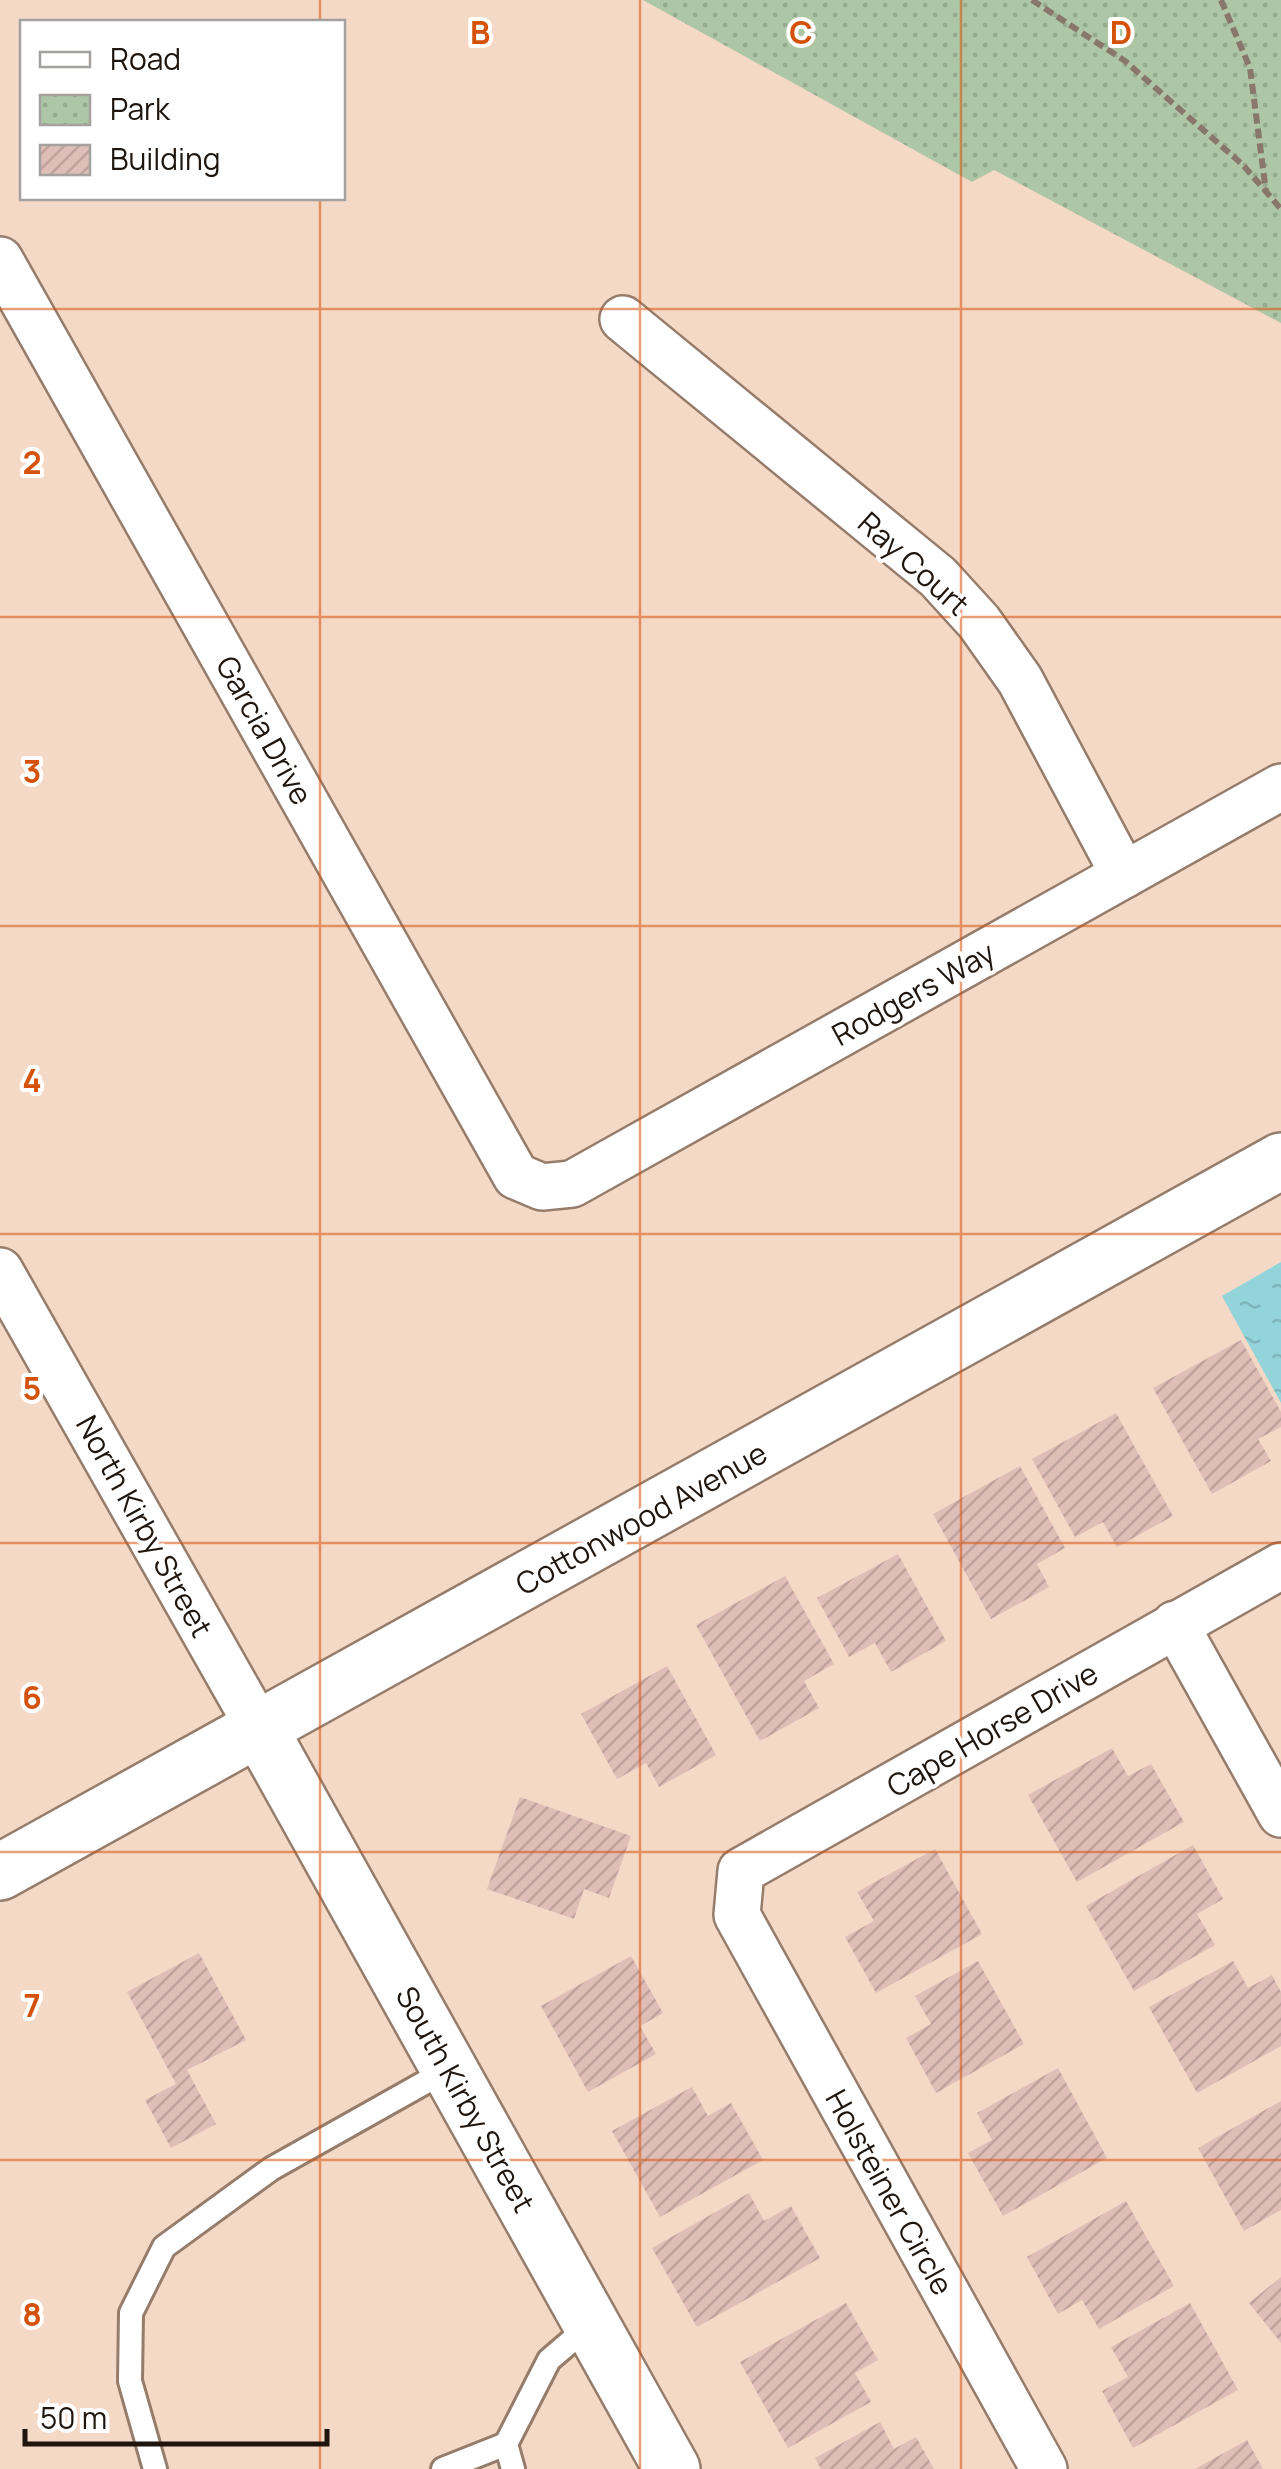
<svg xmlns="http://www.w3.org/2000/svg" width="1281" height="2469" viewBox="0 0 1281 2469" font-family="Manrope,sans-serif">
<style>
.park{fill:url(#park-dots)}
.water{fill:url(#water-ripples)}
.building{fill:url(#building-hatch)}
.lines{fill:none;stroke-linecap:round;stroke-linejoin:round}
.service-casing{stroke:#957c6b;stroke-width:28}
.minor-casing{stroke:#957c6b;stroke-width:50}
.tertiary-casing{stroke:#957c6b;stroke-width:60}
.secondary-casing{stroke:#957c6b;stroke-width:60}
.path{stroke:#8a776b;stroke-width:6;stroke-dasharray:10 5;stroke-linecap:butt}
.service{stroke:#fff;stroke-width:22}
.minor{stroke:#fff;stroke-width:45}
.tertiary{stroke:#fff;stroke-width:55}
.secondary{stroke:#fff;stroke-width:55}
.grid{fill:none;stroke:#d4520c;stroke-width:2.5;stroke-opacity:0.55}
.labels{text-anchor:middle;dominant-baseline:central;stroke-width:8;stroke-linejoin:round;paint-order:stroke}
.street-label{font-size:30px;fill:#1e150e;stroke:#fff}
.grid-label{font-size:32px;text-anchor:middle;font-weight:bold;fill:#d4520c;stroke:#fff;stroke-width:8;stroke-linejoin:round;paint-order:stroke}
</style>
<defs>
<pattern id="park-dots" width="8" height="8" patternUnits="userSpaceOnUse" patternTransform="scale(2.5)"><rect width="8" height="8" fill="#adc6a5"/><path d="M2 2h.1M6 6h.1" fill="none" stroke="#94a98d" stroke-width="1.8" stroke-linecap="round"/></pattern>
<pattern id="water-ripples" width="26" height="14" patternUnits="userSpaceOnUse" patternTransform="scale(2.5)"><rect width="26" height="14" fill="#93d4da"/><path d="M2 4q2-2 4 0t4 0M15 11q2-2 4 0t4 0" fill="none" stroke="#7eb5ba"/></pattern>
<pattern id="building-hatch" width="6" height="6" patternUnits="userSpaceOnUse" patternTransform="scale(2.5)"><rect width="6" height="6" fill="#e0beb8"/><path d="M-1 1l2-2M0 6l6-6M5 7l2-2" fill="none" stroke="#c0a29d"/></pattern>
</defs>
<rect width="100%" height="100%" fill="#f5d9c7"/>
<path class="park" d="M643,0h638v323l-287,-153 -22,12z"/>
<path class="water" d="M1281,1262v141l-59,-107z"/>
<g class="building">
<path d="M1241,1340l40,72v15l-23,12 13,22 -59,33 -59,-106z"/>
<path d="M1116,1413l57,103 -56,31 -14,-25 -28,15 -43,-78z"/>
<path d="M1020,1466l45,82 -28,16 12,23 -58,32 -58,-105z"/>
<path d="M898,1554l48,87 -55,31 -16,-29 -26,14 -32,-59z"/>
<path d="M785,1576l49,88 -30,17 15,27 -59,33 -64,-116z"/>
<path d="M667,1666l49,89 -57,32 -13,-24 -29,16 -36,-65z"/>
<path d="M1112,1748l16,28 23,-12 33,58 -107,60 -49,-87z"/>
<path d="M520,1797l111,39 -22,62 -25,-9 -10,30 -87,-30z"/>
<path d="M1193,1845l30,54 -26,15 18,31 -81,46 -48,-85z"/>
<path d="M935,1849l47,85 -106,59 -31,-56 29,-16 -17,-29z"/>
<path d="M199,1953l47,87 -59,30 29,54 -45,24 -26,-48 31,-16 -49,-92z"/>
<path d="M631,1956l32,57 -23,13 16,28 -68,38 -47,-86z"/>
<path d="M978,1961l46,83 -88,49 -30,-55 25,-14 -16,-28z"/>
<path d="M1233,1961l15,27 24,-13 9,17v54l-84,47 -48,-86z"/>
<path d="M1058,2068l49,90 -104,58 -35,-63 24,-13 -15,-27z"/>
<path d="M692,2087l16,29 23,-13 32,57 -103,57 -48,-86z"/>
<path d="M1281,2101v109l-37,21 -46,-83z"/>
<path d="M749,2193l15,28 27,-15 29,52 -123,69 -45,-79z"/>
<path d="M1126,2201l48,85 -75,43 -17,-29 -24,14 -31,-57z"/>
<path d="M1281,2277v66l-32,-40z"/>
<path d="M846,2303l32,57 -23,13 16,29 -83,46 -48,-86z"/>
<path d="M1190,2303l48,87 -105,58 -31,-57 26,-14 -17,-30z"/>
<path d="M880,2422l14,27 22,-12 18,32h-113l-6,-11z"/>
<path d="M1247,2440l16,29h-68z"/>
</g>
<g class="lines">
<g class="service-casing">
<g id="service">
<path d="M155,2469l-25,-88 1,-68 33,-66 107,-78 178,-100"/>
<path d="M443,2469l63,-25"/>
<path d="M513,2469l-7,-25 43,-84 42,-36"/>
</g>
</g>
<g class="minor-casing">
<g id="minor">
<path d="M0,260l516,916 26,11 30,-3 709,-397"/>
<path d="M623,319l315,258 41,45 41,58 104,195"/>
<path d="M0,1271l260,459"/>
<path d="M1175,1624l106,190"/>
<path d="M1044,2469l-307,-554 4,-44 540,-305"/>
</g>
</g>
<g class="tertiary-casing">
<path id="tertiary" d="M260,1730l412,739"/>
</g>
<g class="secondary-casing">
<path id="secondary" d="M0,1872l1281,-711"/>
</g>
<g class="path">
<path d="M1032,0l93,61 118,104 38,44"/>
<path d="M1221,0l29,68 16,124"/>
</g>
<use href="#service" class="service"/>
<use href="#minor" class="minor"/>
<use href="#tertiary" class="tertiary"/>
<use href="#secondary" class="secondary"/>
</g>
<path class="grid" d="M320,0v22M640,0v2469M961,0v2469M320,198v2271M0,309h1281M0,617h1281M0,926h1281M0,1234h1281M0,1543h1281M0,1852h1281M0,2160h1281"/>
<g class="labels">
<g class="street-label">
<text transform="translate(914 563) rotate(42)">Ray Court</text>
<text transform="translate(265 730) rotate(61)">Garcia Drive</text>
<text transform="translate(913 993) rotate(-29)">Rodgers Way</text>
<text transform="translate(641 1518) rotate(-29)">Cottonwood Avenue</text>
<text transform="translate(145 1526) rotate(61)">North Kirby Street</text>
<text transform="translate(992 1729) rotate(-30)">Cape Horse Drive</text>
<text transform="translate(466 2099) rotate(61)">South Kirby Street</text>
<text transform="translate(890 2192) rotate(61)">Holsteiner Circle</text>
</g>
</g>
<g class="grid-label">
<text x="480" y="44">B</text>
<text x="801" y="44">C</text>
<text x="1121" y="44">D</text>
<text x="32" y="474">2</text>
<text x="32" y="783">3</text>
<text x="32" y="1092">4</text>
<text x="32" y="1400">5</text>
<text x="32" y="1709">6</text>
<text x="32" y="2017">7</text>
<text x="32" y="2326">8</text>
</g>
<rect x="20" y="20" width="325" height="180" fill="#ffffff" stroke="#a5a19f" stroke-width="2.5"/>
<rect x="40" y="52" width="50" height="15" fill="#ffffff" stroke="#a5a19f" stroke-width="2.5"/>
<text x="110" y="70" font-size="30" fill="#1e150e">Road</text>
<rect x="40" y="95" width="50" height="30" fill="url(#park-dots)" stroke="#a5a19f" stroke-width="2.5"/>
<text x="110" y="120" font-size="30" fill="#1e150e">Park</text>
<rect x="40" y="145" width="50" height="30" fill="url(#building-hatch)" stroke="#a5a19f" stroke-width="2.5"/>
<text x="110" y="170" font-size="30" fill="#1e150e">Building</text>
<path d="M25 2429v15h302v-15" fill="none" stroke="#1e150e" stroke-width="5"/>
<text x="40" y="2429" font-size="30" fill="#1e150e" stroke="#ffffff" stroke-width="8" paint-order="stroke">50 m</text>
</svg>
